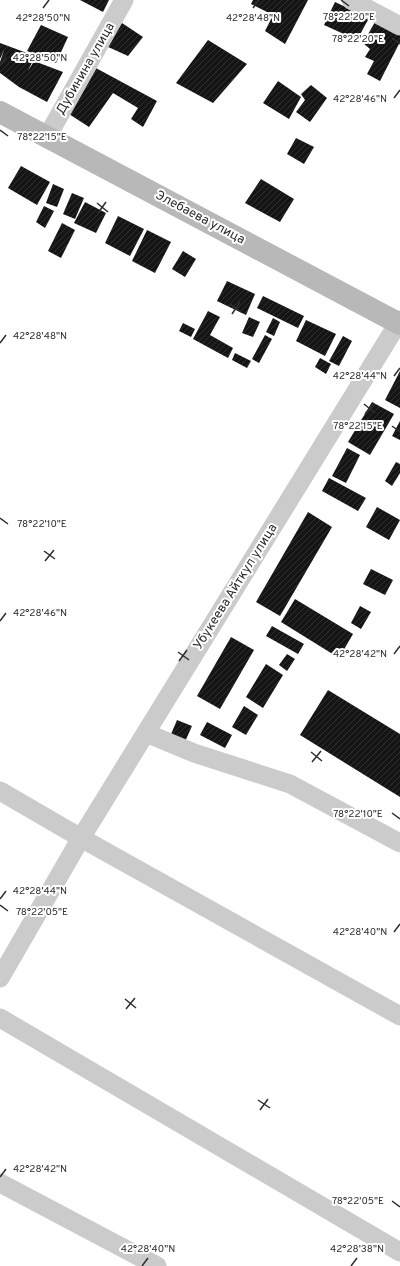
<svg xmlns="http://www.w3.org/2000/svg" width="400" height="1266" viewBox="0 0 400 1266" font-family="Overpass,sans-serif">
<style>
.building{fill:url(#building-hatch)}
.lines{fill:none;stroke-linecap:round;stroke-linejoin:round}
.street{stroke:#cbcbcb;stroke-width:19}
.secondary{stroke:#b8b8b8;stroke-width:22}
.ticks{fill:none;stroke:#2e2e2e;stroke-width:1.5}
.labels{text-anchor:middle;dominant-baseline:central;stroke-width:4;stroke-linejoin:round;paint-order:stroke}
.street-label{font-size:13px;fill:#2e2e2e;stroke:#fff}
.ticks-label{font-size:10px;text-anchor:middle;fill:#2e2e2e;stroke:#fff;stroke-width:4;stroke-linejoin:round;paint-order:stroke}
</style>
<defs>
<pattern id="building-hatch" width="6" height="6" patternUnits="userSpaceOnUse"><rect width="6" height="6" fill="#151515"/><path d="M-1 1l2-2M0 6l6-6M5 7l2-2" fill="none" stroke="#2f2f2f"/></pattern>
</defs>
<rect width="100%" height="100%" fill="#fff"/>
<g class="building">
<path d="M80,0h29l-6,12z"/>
<path d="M253,0h55l-23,44 -20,-13 8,-16 -22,-11z"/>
<path d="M335,2l34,16 -12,22 -33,-15z"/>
<path d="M375,22l25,13v7l-20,39 -13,-7 7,-13 -9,-4 5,-8 -7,-6z"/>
<path d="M122,23l21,14 -15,19 -22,-10z"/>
<path d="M41,25l27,12 -12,26 -29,-12z"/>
<path d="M208,40l39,24 -34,39 -37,-20z"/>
<path d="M0,43l35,13 -7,15 6,-10 29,11 -16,30 -28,-15 -19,-14v-11l4,-12 -4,9z"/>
<path d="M94,67l63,34 -14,26 -12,-8 7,-11 -25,-15 -24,34 -20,-13z"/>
<path d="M278,81l23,16 -12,22 -26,-16z"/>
<path d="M311,85l16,13 -17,24 -14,-10 9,-12 -4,-6z"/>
<path d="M296,138l18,9 -10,17 -17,-10z"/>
<path d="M21,166l29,16 -13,23 -29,-17z"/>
<path d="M261,179l33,20 -14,23 -35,-19z"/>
<path d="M53,184l11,5 -7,18 -11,-4z"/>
<path d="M72,193l12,5 -9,21 -12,-5z"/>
<path d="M85,202l21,11 -10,20 -22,-10z"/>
<path d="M44,206l10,5 -9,17 -9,-6z"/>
<path d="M118,216l26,13 -14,27 -25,-13z"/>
<path d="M62,223l13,7 -14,28 -13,-7z"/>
<path d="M147,230l24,12 -16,31 -23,-12z"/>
<path d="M183,251l13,8 -11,18 -13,-8z"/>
<path d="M227,281l28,13 -9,21 -29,-14z"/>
<path d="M263,296l41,20 -6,12 -41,-20z"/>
<path d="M208,311l12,6 -10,18 23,13 -5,10 -35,-19z"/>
<path d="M249,317l11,5 -7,15 -11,-4z"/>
<path d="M273,318l7,4 -6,14 -8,-4z"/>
<path d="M306,320l30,14 -11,22 -29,-15z"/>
<path d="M183,323l12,6 -4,8 -12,-6z"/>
<path d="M265,335l7,4 -13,24 -7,-4z"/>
<path d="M343,336l9,5 -13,25 -10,-5z"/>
<path d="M235,353l16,8 -4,7 -15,-8z"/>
<path d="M320,358l11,6 -5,10 -11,-7z"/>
<path d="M400,371v37l-15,-8z"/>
<path d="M372,402l22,12 -24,41 -22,-13z"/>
<path d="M400,421v19l-8,-4z"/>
<path d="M347,448l13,7 -14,28 -14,-7z"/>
<path d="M396,462l4,2v9l-8,13 -7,-5z"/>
<path d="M329,478l37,20 -8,13 -36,-20z"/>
<path d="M377,507l23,13 -11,20 -23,-13z"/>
<path d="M308,512l24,15 -52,89 -24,-14z"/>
<path d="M371,569l22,11 -8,15 -22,-11z"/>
<path d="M295,599l58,35 -14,24 -58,-36z"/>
<path d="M360,606l11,6 -10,17 -10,-6z"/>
<path d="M272,626l32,18 -6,10 -32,-18z"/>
<path d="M231,637l23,13 -34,59 -23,-13z"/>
<path d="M287,654l8,5 -8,12 -8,-6z"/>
<path d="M266,664l17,11 -20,33 -17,-11z"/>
<path d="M328,690l72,44v63l-100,-62z"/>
<path d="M244,706l14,9 -12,20 -14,-8z"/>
<path d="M177,720l15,6 -8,18 -15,-5z"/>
<path d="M207,722l25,13 -7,13 -25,-13z"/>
</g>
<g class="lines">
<g class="street">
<path d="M351,0l49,26"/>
<path d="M47,137l77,-137"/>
<path d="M146,733l48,20 96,31 110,59"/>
<path d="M0,791l81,47 319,178"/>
<path d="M0,978l81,-140 319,-518"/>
<path d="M0,1018l400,234"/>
<path d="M0,1183l157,83"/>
</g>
<path class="secondary" d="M0,112l400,212"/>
</g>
<path class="ticks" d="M341,0l8,6M43,8l6,-8M253,8l6,-8M392,38l8,6M0,65l6,-8M394,98l6,-8M0,130l8,6M97,203l11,9M98,213l8,-11M230,304l11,8M232,314l8,-12M0,343l6,-8M394,376l6,-8M364,404l11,9M365,414l9,-11M392,426l8,6M0,518l8,6M44,551l11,8M45,561l9,-11M0,621l6,-8M178,652l11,8M394,654l6,-8M179,661l8,-11M311,752l11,9M312,762l9,-11M392,813l8,6M0,899l6,-8M0,905l8,6M394,932l6,-8M125,999l11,9M126,1009l9,-11M258,1100l12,8M260,1110l8,-11M0,1177l6,-8M392,1201l8,6M142,1266l6,-8M351,1266l6,-8"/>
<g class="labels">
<g class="street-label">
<text transform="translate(86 69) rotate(-60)">Дубинина улица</text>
<text transform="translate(200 218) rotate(28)">Элебаева улица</text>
<text transform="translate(236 587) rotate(-58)">Убукеева Айткул улица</text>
</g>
</g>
<g class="ticks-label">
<text x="349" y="20">78°22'20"E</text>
<text x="43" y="21">42°28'50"N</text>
<text x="253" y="21">42°28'48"N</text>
<text x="358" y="42">78°22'20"E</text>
<text x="40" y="61">42°28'50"N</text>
<text x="360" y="102">42°28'46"N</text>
<text x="42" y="140">78°22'15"E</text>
<text x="40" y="339">42°28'48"N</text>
<text x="360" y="379">42°28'44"N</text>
<text x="358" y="429">78°22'15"E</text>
<text x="42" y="527">78°22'10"E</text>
<text x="40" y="616">42°28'46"N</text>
<text x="360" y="657">42°28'42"N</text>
<text x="358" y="817">78°22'10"E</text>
<text x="40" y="894">42°28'44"N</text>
<text x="42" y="915">78°22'05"E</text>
<text x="360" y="935">42°28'40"N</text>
<text x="40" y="1172">42°28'42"N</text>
<text x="358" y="1204">78°22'05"E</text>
<text x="148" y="1252">42°28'40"N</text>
<text x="357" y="1252">42°28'38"N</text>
</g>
</svg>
